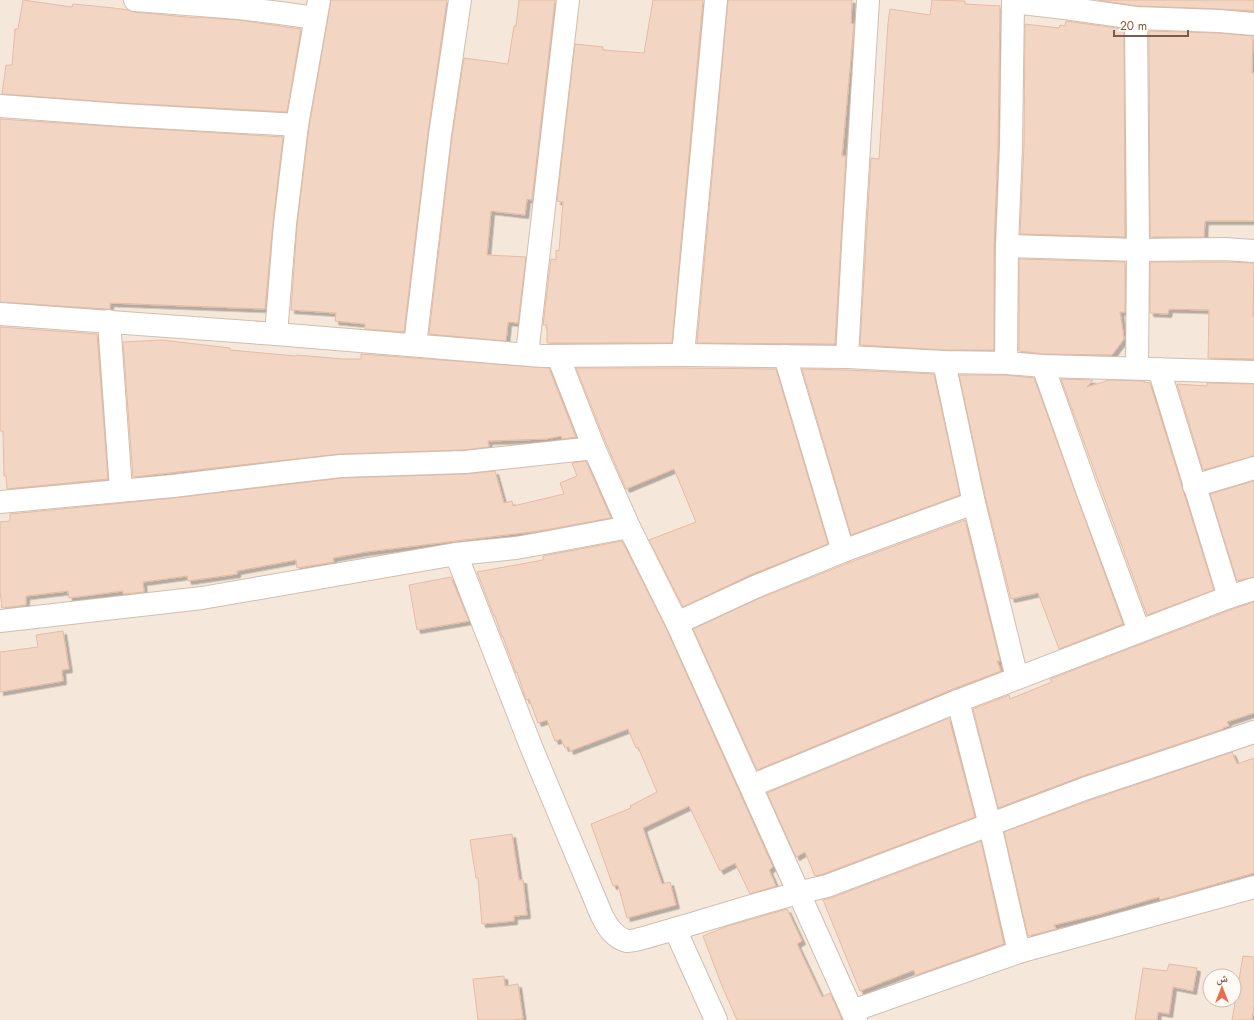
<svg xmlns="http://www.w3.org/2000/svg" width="1254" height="1020" viewBox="0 0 1254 1020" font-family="Jost,'Noto Naskh Arabic',sans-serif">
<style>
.residential{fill:#f5e8da;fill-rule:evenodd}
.building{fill:#f3d5c3;stroke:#e6bba3;filter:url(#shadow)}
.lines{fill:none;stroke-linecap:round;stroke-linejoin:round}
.street-casing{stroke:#d1beb0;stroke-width:24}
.street{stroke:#fff;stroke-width:22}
</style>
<defs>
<filter id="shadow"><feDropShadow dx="3.5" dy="3.5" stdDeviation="0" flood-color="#0004"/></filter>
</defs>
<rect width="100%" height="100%" fill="#fdf6ec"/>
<path class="residential" d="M0,0h1254v1020h-1254zM1210,976h24v24h-24z"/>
<g class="building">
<path d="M23,0l49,7 1,-3 41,4 14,2 6,2 63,6v-1l41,3 63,9 -14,83 -164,-9 -121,-9 4,-29h6l3,-36h3z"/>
<path d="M331,0h116l-19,133 -24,199 -39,-3v-5l-30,-3 1,-8 -45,-3 6,-85 12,-98z"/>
<path d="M519,0h36l-23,200 -5,-1 -2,16 -34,-4 -4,44 39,2 -8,66 -10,-1 -2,19 -77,-7 23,-197 12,-79 44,6 6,-38h2z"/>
<path d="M653,0h50l-31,343h-125v-18h-4l8,-66 5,1v-10l3,1 4,-49 -6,-1 18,-157 28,3v3l41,3z"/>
<path d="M728,0h124l-1,23 3,1 -12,132h4l-11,188 -138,-1z"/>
<path d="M932,0l33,1v3l35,2 -2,140 -4,100v104h-50l-84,-5 11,-187 8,1 9,-136 2,-14 40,6z"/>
<path d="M1098,0h156v11l-35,-2 -82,-3z"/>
<path d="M1066,21l58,8 1,208 -105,-3 4,-88 1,-122 34,4 1,-3 5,1z"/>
<path d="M1149,31l69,2 35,3 -1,37h2v148h-49l-1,16h-54z"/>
<path d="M0,119l121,8 162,10 -10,86 -8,86 -155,-6v6h-4l-106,-7z"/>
<path d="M1019,259l106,3v50h-5l4,27 -12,16 -68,-1 -25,-3z"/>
<path d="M1150,262h75l29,1 -1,53h1v43l-46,-1 1,-48 -40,-1 -1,5 -18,-1z"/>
<path d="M0,327l97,7 11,145 -101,10 -1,-13h-2l-1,-45h-3z"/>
<path d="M162,340l68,8v2l66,6 1,-1 46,4h18v-5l188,14 27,69 -14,2 -1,-3 -15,3 -58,2 1,6 -25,3 -124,4 -207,23 -10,-135z"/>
<path d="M576,368h107l93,1 52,175 -78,31 -67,32 -34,-67 47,-18 -22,-53 -48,20 -20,-46z"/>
<path d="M802,369l45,1 87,4 26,121 -109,40z"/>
<path d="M959,375h46l29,3 89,246 -64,25 -21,-56 -27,6 -25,-99z"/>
<path d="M1061,379l32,1 -6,7 22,-7 35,1v1l6,1 64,207 -67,25z"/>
<path d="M1207,383l47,1v72l-51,14 -26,-86 30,2z"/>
<path d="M586,461l25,57 -72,13 -174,21 -32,6 1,4 -37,6 -1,-8 -59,11v3l-49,7 -1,-5 -44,6 1,10 -21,2v-3l-54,7 -1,-7 -42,5v9l-24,3 -2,-17v-69l10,-1v-7l164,-16 168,-20 123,-4 30,-3 9,32 8,-2 1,5 51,-12 -4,-11 17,-7 -5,-13z"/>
<path d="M1254,481v96l-17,4 -27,-87z"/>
<path d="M965,520l35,141h-3l4,10 -48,18 -196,81 -64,-141 67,-31 88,-35z"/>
<path d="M622,541l44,87 107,239 -4,3 7,16 -26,8 -15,-31 -15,8 -31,-65 -46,22 19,56 8,-2 6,23 -49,13 -9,-33 -5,1 -22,-62 40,-16 -1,-2 27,-14 -19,-45 -2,1 -8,-19 -58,22 -1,-4 -4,1 -4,-9 -6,2 -8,-21 -9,3 -9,-24 -3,1 -9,-28 -1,1 -13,-36h-1l-7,-21h-1l-17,-44 66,-12v-4z"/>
<path d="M451,577l18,44 -52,9 -8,-45z"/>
<path d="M1254,602v111l-27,9 2,4 -6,2v1l-143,48 -82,31 -25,-99 36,-14 1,4 42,-17 -2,-3 183,-70z"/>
<path d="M63,631l6,38 -7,1 1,11 -63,11v-40l38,-5 -2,-12z"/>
<path d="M949,718l26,99 -152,57 -8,2 -10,-24 -9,5 -29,-64z"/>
<path d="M1232,752l5,12 17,-6v115l-94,27 -1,-3 -59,17 -46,11 2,4 -28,7 -24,-104 84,-31z"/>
<path d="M512,834l7,46h4l4,35 -13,1v5l-32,3 -4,-46h-2l-6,-38z"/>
<path d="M981,841l23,103 -88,31h-1l-1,-5 -54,21 -37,-91 8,-2z"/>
<path d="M787,909l15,32 -5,3 25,53 8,-4 12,27h-105l-15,-34 -19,-50 25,-10z"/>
<path d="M1243,956l11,1v49l-2,14h-20z"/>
<path d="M1169,964l28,4 -4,23 -20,-4 -4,27 -11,-2 -1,8h-22l8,-52 24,3z"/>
<path d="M504,976l1,10 13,-2 5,35 -10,1h-35l-5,-41z"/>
</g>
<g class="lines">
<g class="street-casing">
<g id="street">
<path d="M135,0l104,8 41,5 35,5"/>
<path d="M1136,18l2,232 -1,118"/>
<path d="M0,106l122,9 175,10"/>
<path d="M1007,246l131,4 87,-1 29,2"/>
<path d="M0,314l276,20 266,22 141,-1 164,2 97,5 62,1 37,3 211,6"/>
<path d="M109,321l12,169"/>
<path d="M276,334l9,-110 12,-99 22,-125"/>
<path d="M415,345l25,-210 20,-135"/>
<path d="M527,354l29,-251 12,-103"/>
<path d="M683,355l33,-355"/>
<path d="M558,356l36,92 35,79 48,96 179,397"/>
<path d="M785,356l58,195"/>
<path d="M847,357l7,-129 14,-228"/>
<path d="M944,362l30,141 43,175"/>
<path d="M1006,363l1,-117 4,-100 2,-144 52,6 71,10 83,3 35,3"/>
<path d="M1043,366l44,124 52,141"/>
<path d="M1159,369l70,228"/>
<path d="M1194,486l60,-18"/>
<path d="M0,502l173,-16 115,-14 53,-6 124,-4 129,-14"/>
<path d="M456,554l76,195 70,167c5,10 12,22 25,25 7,1 32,-8 41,-10 53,-15 105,-33 159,-45l257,-97 170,-57"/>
<path d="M0,621l202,-23 254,-44 60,-6 28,-5 85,-16"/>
<path d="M677,623l78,-36 88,-36 131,-48"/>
<path d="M958,701l32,124 29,127"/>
<path d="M751,786l207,-85 271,-104 25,-8"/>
<path d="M675,929l41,91"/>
<path d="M852,1011l167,-59 235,-65"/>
</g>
</g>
<use href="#street" class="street"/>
</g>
<g transform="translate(1222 988)"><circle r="19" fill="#fffaf3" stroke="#cabbb1"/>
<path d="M0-3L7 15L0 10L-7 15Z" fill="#e76f51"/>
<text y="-6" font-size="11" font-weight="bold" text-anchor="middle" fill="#7a5c4d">ش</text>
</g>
<path d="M1114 30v6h74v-6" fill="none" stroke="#7a5c4d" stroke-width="2"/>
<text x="1120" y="30" font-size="12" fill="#7a5c4d" stroke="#fffaf3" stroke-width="3" paint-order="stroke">20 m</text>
</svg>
